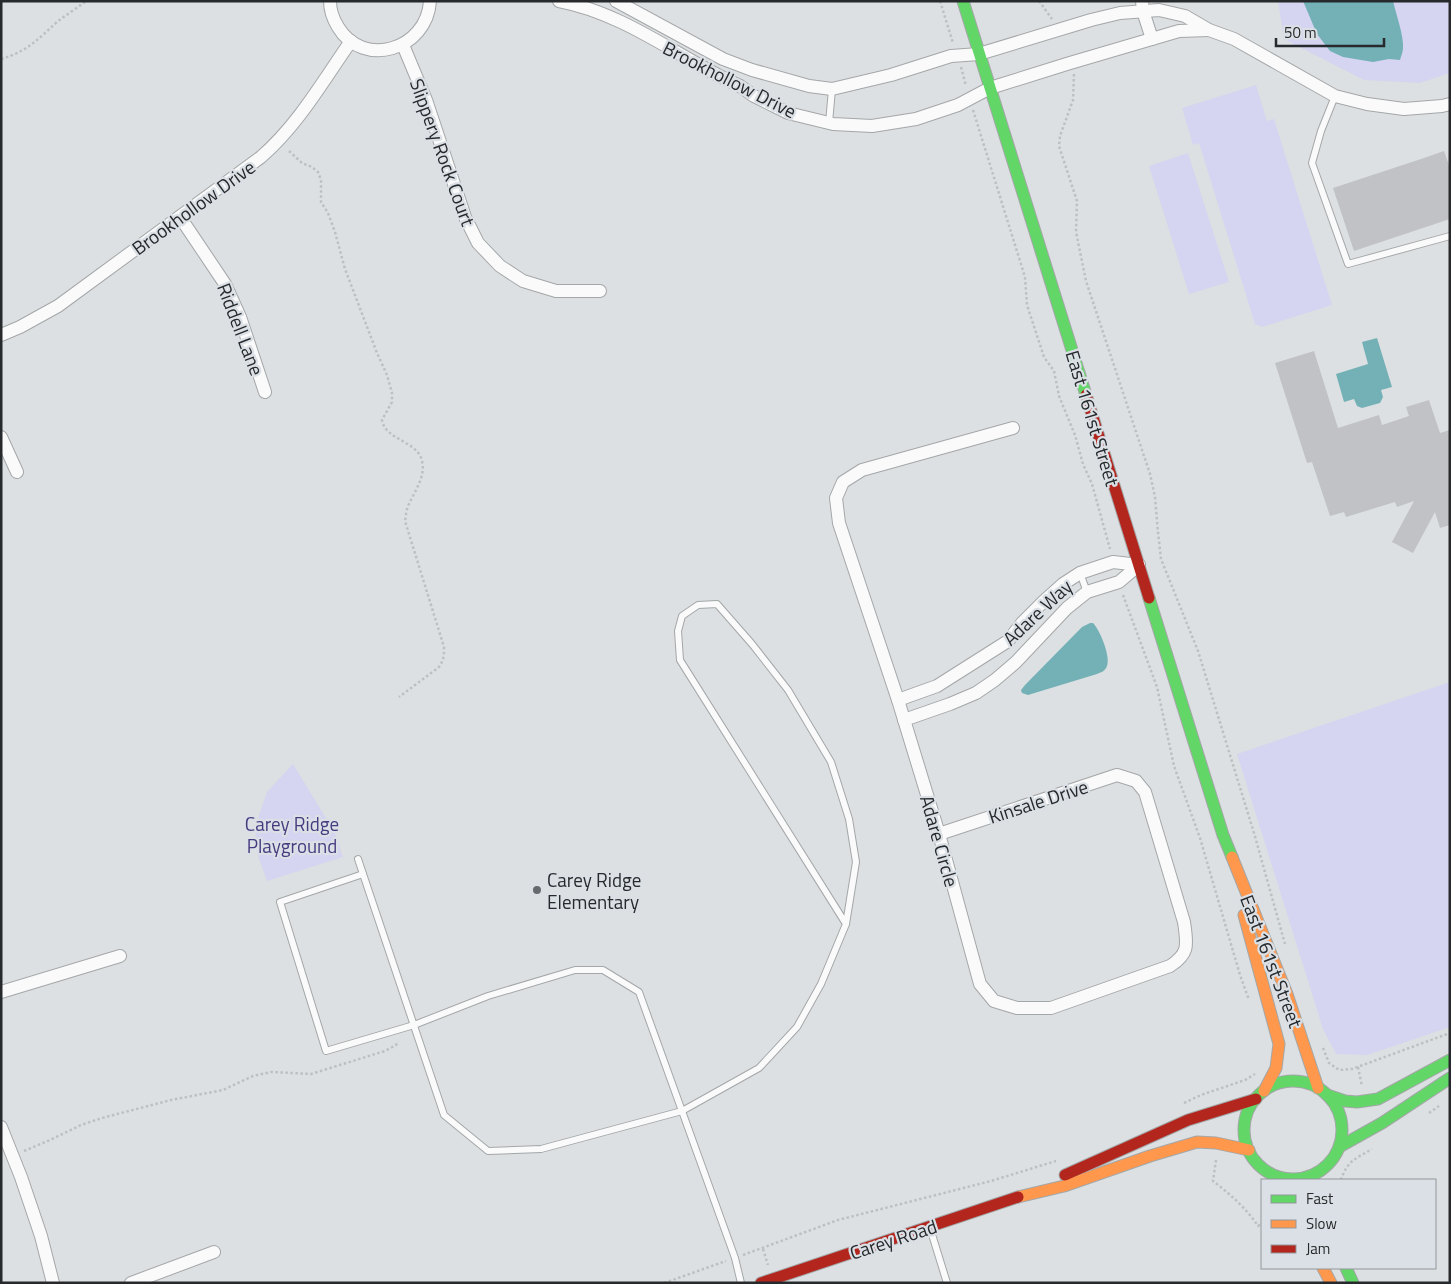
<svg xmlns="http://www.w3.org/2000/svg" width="1451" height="1284" viewBox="0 0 1451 1284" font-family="'Titillium Web',sans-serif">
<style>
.green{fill:#d5d4f1}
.water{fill:#73b1b6}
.building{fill:#c0c2c5}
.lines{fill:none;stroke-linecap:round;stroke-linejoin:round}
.lane-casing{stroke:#a4a7a8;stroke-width:8}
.street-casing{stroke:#a4a7a8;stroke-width:14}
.fast-casing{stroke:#a4a7a8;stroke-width:13}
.slow-casing{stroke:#a4a7a8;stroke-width:13}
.jam-casing{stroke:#a4a7a8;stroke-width:13}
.path{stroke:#bebfc0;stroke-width:2.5;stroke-dasharray:2.5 2.5;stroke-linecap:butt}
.lane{stroke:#fafafb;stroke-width:6}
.street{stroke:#fafafb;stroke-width:12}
.fast{stroke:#63d668;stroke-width:11}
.slow{stroke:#ff974d;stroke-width:11}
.jam{stroke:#b3261e;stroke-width:11}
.poi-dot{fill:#676a6c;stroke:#dae0e5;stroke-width:2}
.labels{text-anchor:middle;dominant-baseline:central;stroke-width:4.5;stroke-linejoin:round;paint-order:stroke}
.street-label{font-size:19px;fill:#272a2c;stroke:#dae0e5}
.park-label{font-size:19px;fill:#473b80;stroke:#dae0e5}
.poi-label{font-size:19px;fill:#272a2c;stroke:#dae0e5;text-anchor:start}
</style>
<rect width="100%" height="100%" fill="#dde0e2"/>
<g class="green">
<path d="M1278,1h172v72l-30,10 -56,-3 -80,-41z"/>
<path d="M1256,85l11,36 7,-2 58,186 -70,22 -7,-3 -56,-181 -6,2 -11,-37z"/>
<path d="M1188,153l41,129 -40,12 -40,-128z"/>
<path d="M1450,682v345l-83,28 -31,-1 -13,-25 -86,-275z"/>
<path d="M293,764l42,69 8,24 -76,24 -10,-28 -2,-26 12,-35z"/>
</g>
<g class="water">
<path d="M1303,1h90c3,13 11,35 10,47 0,4 -2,8 -3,12l-11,-1 -16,3 -30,-5 -13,-6 -13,-17z"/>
<path d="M1377,338l15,49 -11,3 2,7 -3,6 -18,5 -5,-2 -3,-7 -10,3 -8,-28 32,-10 -6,-22z"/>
<path d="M1090,623h3c7,7 18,34 14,43 -2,5 -5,6 -10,8l-69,21 -6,-2 -1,-3 4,-5 57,-58z"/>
</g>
<g class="building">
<path d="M1444,151l6,17v51l-96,32 -21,-63 91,-30z"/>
<path d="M1314,351l24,77 41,-13 3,10 27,-9 -3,-9 23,-7 11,33 10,-3v95l-10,3 -5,-16 -22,41 -21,-11 22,-41 -17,6 -2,-5 -49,15 -2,-5 -14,4 -18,-54 -5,1 -32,-100z"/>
</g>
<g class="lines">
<g class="lane-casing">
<g id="lane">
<path d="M1335,96l-14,35 -9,32 36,101 102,-28"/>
<path d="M829,123l3,-34"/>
<path d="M1080,573l7,19"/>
<path d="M358,859l86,256 44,36 53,-2 141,-38 53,147 6,25"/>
<path d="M363,874l-83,28 46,149 88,-26 74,-29 87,-26h28l36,22 43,119 77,-43 38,-41 24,-43 25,-60 10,-62 -7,-43 -18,-57 -43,-72 -36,-46 -35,-40 -19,1 -16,11 -4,15 2,29 166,264"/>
<path d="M930,1228l17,55"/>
</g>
</g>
<g class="street-casing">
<g id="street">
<path d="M330,1c0,9 3,18 8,26 25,42 89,23 92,-26"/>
<path d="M559,1c68,13 119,57 181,85l14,10 34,17 45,11 39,2 44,-7 42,-14 32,-17 80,-25 109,-32 30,-1"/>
<path d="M616,1l107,58 29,11 57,16 23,3 59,-14 60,-19 28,-2 112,-34 29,-7 39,-3 26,6 24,14 25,9 101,57 32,8 37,5 38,-3 8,-2"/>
<path d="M1142,1l1,10 9,28"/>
<path d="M403,45l23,55 39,117 13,26 22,23 23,15 33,10h44"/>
<path d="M180,217l45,67 15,33 25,75"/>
<path d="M1,335l19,-8 38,-21 203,-149c37,-32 62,-76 90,-116"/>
<path d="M1,437l16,35"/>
<path d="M898,700l39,-14 71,-45 14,-18 21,-21 20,-18 17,-11 33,-11 26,3"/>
<path d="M904,720l46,-16 26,-11 19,-13 21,-18 51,-54 20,-16 32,-10 20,-17"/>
<path d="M939,834l178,-59 19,6 9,11 39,130c3,22 6,31 -14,44l-119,42h-34l-23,-7 -14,-17 -41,-150 -41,-134 -59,-177 -3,-25 7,-16 19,-12 151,-42"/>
<path d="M1,992l119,-36"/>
<path d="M1,1127l20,50 20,59 12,47"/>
<path d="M131,1283l83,-31"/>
</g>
</g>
<g class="fast-casing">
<g id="fast">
<path d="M963,1l123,394"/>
<path d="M1149,598l74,237 9,22"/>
<circle cx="1293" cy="1130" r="49"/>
<path d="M1327,1095l18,6 12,1 21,-3 72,-39"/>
<path d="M1339,1147l43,-24 68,-45"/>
<path d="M1346,1268l7,15"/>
</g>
</g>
<g class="slow-casing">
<g id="slow">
<path d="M1232,857l55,137 31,94"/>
<path d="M1244,915l35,129 -3,24 -12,23"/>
<path d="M1018,1197l46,-11 86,-30 47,-14 19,1 33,7"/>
<path d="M1323,1268l8,15"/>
</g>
</g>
<g class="jam-casing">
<g id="jam">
<path d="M1086,395l63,203"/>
<path d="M1065,1175l123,-55 68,-21"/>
<path d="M761,1283l257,-86"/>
</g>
</g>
<g class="path">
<path d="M940,1l13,42"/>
<path d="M1039,1l13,18"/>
<path d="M1,59c27,-8 36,-19 56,-37 9,-7 20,-14 29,-21"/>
<path d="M961,67l5,19"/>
<path d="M1074,74l-1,26 -13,36 -1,10 18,55 -1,31 10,49 64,193 5,23 3,35 3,27 37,92 56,182 31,111"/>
<path d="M973,110l52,167 2,28 17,52 10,14 5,25 16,39 8,29 9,20 18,65"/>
<path d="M289,151l13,12 10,4 6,5 3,8v22l7,11 7,19 10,37 32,84 10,22 5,18v9l-10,18c3,20 36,21 40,41 4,16 -8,31 -14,45 -2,5 -2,10 -3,15l39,126c0,8 0,14 -6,21l-39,29"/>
<path d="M1123,595l34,92 17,79 26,72 40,137 9,25"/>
<path d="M1323,1048l6,15 10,7 13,-1 98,-36"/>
<path d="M1358,1067l4,19"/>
<path d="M1184,1103l17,-8 44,-15 10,-6"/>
<path d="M1429,1113l10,-7"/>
<path d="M24,1151l26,-11 31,-15 21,-7 69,-18 52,-10 30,-14 18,-4 40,2 74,-23 11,-6 2,-4"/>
<path d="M1216,1160l-3,21c17,13 33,27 45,45l4,-3"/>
<path d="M1341,1180c6,-19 14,-21 31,-31"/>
<path d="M763,1249l5,16"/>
<path d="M743,1255l95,-35 153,-39 65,-20"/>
<path d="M664,1283l62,-22"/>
</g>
<use href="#lane" class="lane"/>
<use href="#street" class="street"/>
<use href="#fast" class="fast"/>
<use href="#slow" class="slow"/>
<use href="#jam" class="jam"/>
</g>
<circle class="poi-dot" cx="537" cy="890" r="5"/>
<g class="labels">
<g class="street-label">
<text transform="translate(730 79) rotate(27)">Brookhollow Drive</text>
<text transform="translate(443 152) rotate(70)">Slippery Rock Court</text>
<text transform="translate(193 207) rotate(-36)">Brookhollow Drive</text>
<text transform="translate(241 329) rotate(69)">Riddell Lane</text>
<text transform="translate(1093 418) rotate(73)">East 161st Street</text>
<text transform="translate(1037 612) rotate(-43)">Adare Way</text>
<text transform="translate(1038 801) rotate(-18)">Kinsale Drive</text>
<text transform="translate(940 841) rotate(74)">Adare Circle</text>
<text transform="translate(1272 961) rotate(69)">East 161st Street</text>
<text transform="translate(893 1239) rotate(-18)">Carey Road</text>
</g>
<g class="park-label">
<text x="292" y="823">Carey Ridge<tspan x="292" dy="22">Playground</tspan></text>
</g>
<g class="poi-label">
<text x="547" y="879">Carey Ridge<tspan x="547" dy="22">Elementary</tspan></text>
</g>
</g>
<rect width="1451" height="1284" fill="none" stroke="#272a2c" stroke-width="5"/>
<rect x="1261" y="1179" width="175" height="90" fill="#dae0e5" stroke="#92979b"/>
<rect x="1271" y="1195" width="25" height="8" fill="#63d668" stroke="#92979b"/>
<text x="1306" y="1204" font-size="15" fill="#272a2c">Fast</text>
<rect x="1271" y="1220" width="25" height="8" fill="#ff974d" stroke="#92979b"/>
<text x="1306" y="1229" font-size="15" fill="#272a2c">Slow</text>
<rect x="1271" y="1245" width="25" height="8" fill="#b3261e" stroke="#92979b"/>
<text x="1306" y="1254" font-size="15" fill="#272a2c">Jam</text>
<path d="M1276 38v8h108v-8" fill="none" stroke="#272a2c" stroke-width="2.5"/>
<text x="1284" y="38" font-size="15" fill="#272a2c" stroke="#dae0e5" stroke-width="4" paint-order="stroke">50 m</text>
</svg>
